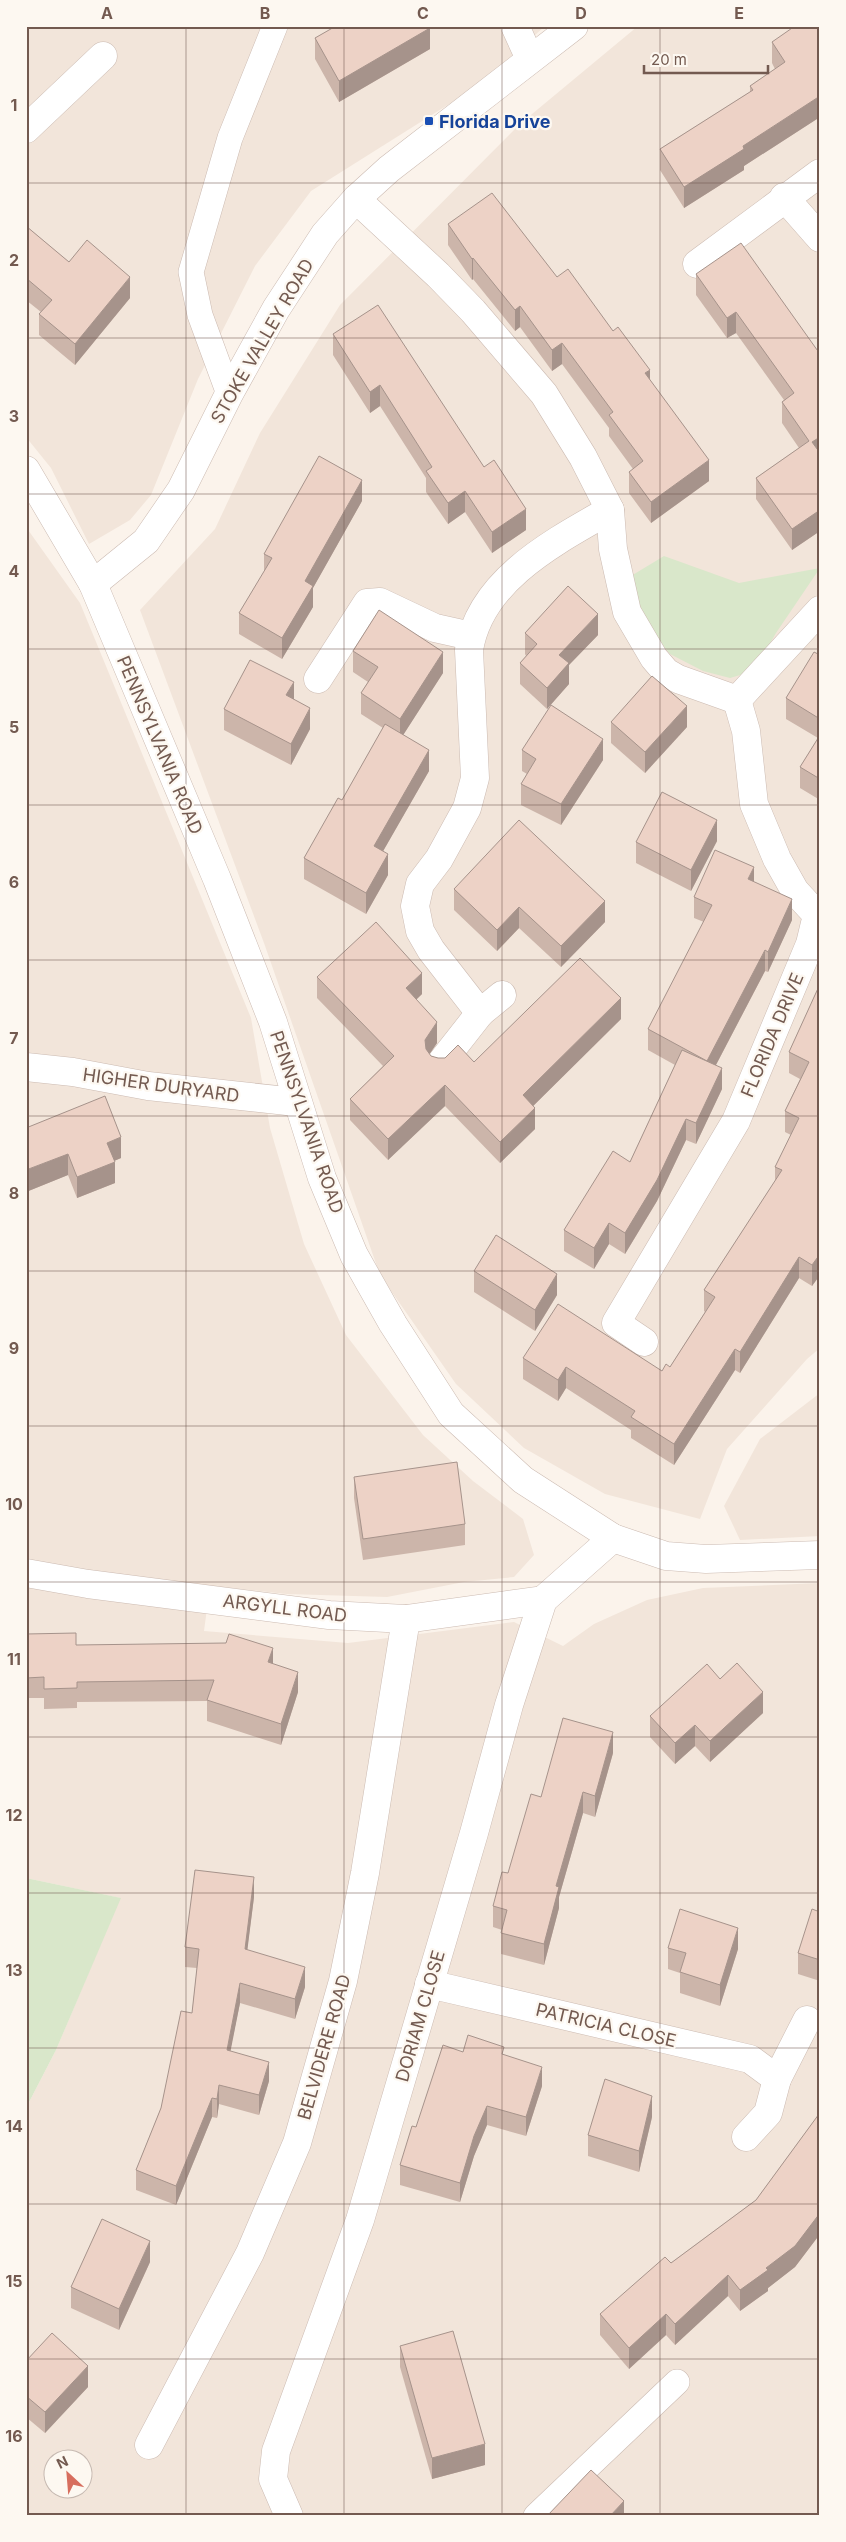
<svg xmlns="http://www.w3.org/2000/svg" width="846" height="2542" viewBox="0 0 846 2542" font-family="Inter,sans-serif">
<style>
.residential{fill:#f2e5da;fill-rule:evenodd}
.green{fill:#d9e7ca}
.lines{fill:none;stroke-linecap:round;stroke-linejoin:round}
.service-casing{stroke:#ccbbb2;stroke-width:26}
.minor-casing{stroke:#ccbbb2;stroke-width:29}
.service{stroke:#fff;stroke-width:25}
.minor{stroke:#fff;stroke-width:28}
.wall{fill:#ccb5aa}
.shaded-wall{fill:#a6938b}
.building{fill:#edd2c6;stroke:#a6938b}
.grid{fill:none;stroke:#735a50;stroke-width:1;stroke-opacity:0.55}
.transit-dot{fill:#1a4fb4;stroke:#fdf8f1;stroke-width:2}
.labels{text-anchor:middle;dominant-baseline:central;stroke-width:4.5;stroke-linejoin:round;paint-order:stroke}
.transit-label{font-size:18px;font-weight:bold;fill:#164399;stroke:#fdf8f1;text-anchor:start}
.street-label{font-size:18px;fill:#735a50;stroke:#fdf8f1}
.neatline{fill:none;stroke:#735a50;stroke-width:2}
.grid-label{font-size:16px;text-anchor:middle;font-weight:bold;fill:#735a50}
</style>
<rect width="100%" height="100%" fill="#fbf3eb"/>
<g class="residential">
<path d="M26,26h519l-64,58 -170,107 -56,75 -57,113 -47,116 -21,25 -41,24 -38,-76 -25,-31z"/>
<path d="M638,26h182v1322l-13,11 -80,90 -27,70 -95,-25 -81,-46 -68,-64 -76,-109 -116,-332 -124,-333 75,-81 45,-96 80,-128 180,-181z"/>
<path d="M26,527l54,76 171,415 19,110 34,116 42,91 77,100 50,46 50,38 11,36 -20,22 -50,5 -77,15 -100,-3 -77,-8 -6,45 144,12 166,-21 49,24 31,-22 53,-24 56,-12 117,-5v933h-794v-408l30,-58 64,-152 -94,-20zM52,2460h30v30h-30z"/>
<path d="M820,1393v143l-80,4 -16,-34 36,-67z"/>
</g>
<g class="green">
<path d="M664,556l75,27 81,-15 -44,65 -22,38 -24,7 -27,-7 -33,-17 -24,-28 -15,-50z"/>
<path d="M26,1878l95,20 -65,152 -30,58z"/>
</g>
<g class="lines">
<g class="service-casing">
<g id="service">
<path d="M229,394l-29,-79 -9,-43 39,-134 45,-112"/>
<path d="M536,2516l141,-134"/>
</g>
</g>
<g class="minor-casing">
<g id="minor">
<path d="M515,26l15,33"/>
<path d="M26,129l77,-73"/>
<path d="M784,197l36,41"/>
<path d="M356,199l82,76 35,36 71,83 39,63 27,53 3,39 14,63 27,46 12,14 12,7 59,21"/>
<path d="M697,264l123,-91"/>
<path d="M26,470l67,114 124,295 56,143 49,156 32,77 39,69 58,90 72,66 90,58 53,18 40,3 114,-4"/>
<path d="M93,584l53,-43 35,-51 48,-96 47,-85 49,-75 31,-35 33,-30 185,-143"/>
<path d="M318,679l49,-76 13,-1 55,26 36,8"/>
<path d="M737,700l83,-90"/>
<path d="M502,995l-22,18 -49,-63 -11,-19 -5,-25 5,-22 19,-25 28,-51 8,-30 -6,-128c11,-70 85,-108 141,-140"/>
<path d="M440,1064l40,-51"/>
<path d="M26,1067l47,5 75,14 148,16"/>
<path d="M644,1342l-28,-19 120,-202 74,-177 7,-29 -22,-24 -18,-32 -23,-55 -8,-73 -9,-31"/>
<path d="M26,1573l62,11 241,31 77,4 137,-19"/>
<path d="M429,1984l321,75 27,20"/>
<path d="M746,2137l22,-24 9,-34 30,-59"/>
<path d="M149,2445l101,-192 47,-110 46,-162 22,-108 41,-254"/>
<path d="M289,2516l-16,-37 3,-28 84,-231 114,-387 35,-128 34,-105 70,-62"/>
</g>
</g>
<use href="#service" class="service"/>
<use href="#minor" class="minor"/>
</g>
<g class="wall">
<path d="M332,26h97l1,23 -91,53 -24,-43v-21l18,-10z"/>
<path d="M820,26v91l-76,49v4l-60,38 -24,-38v-21l90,-57v-6l25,-17 -3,-6v-21z"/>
<path d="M448,224l109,53 56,54 37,49 59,101 -58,42 -22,-30v-21l4,-3 -24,-33v-8l-47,-64 -10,7 -32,-44 -5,4 -42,-52 -1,1 -24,-35z"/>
<path d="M26,226l43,36 61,36 -55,67 -36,-30v-21l2,-2 -15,-12z"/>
<path d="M696,274l124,80v177l-28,19 -36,-51v-21l43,-30 -17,-25v-21l2,-2 -48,-67 -9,5 -31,-43z"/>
<path d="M333,334l151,133 42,63 -34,23 -27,-41 -17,12 -22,-32v-14l-46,-72 -10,7 -37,-58z"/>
<path d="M362,501l-49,87v19l-31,52 -43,-25v-21l25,-41v-18z"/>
<path d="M525,633l73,2 -29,30v19l-22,25 -27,-25v-21l6,-7 -1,-2z"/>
<path d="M353,651l90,22 -40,62 26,36 -46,80 5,24 -22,39 -62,-35v-21l38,-58 41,-72 -22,-14v-21l7,-11 -15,-10z"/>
<path d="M820,655v145l-20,-12v-21l18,-29 -32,-19v-21z"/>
<path d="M294,699l16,30 -19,36 -67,-35v-21z"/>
<path d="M611,722l76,5 -42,46 -34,-30z"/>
<path d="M522,750l81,10 -42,65 -40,-20v-21l6,-10 -5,-3z"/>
<path d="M717,841l-26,50 -55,-28v-21z"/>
<path d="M754,882l38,38 -24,52 -3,-1 -49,94 6,24 -26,55 -10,-4 -29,61 -32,53 -16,-10 -15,25 -30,-18v-21l66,-68 45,-97 -27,-15v-21l56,-107 -10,-4v-21z"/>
<path d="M454,889l151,33 -44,45 -42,-39 -22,23 -43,-41z"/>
<path d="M317,977l105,17 -6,6 21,43 -8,11 2,2 7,2 36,4 147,-43 -88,87 2,23 -35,34 -55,-57 -57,54 -38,-40v-21l33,-33 -66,-68z"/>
<path d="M820,984v291l-8,11 -13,-8 -59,95 -5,-3 -61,95 -43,-27v-8l-65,-42 -8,13 -35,-22v-21l139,13 8,-4 35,-55 -1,-1v-21l71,-109v-14l16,-32 -6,-3v-21l15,-32 -11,-6v-21z"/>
<path d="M105,1096l16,62 -7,3 1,22 -38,15 -9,-23 -42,17z"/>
<path d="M474,1271l83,24 -22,36 -61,-39z"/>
<path d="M354,1477l111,47v21l-102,15 -9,-62z"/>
<path d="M26,1634l50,11 197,19 25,28 -17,53 -74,-24v-20l-130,1v6l-33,1v-11h-18z"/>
<path d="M720,1679l43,34 -53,49 -15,-16 -20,18 -25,-27v-21z"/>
<path d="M613,1753l-18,64 -12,-4 -24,84v11l-15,57 -43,-11v-21l1,-3 -9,-3v-21l15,-33 33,-76z"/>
<path d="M254,1897l-7,53 58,37 -10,32 -55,-16 -10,48 39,30 -10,34 -40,-11 -2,14 -5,-1 -36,88 -40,-15v-20l25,-62 31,-95 5,-45 -12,-1v-20z"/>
<path d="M820,1912v69l-22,-7v-21z"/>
<path d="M668,1948l70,1 -18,57 -40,-13v-20l-12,-4z"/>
<path d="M463,2052l41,3 38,31 -16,50 -39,-11 -13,31 -14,46 -60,-17v-20l16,-38z"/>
<path d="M820,2111v123l-25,33 -27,21v3l-28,20 -12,-15 -53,49 -9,-10 -37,34 -29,-34v-21l71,-51 85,-63 63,-86z"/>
<path d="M652,2117l-13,55 -51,-16v-21z"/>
<path d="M150,2262l-31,68 -48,-22v-21z"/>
<path d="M400,2346l85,119 -53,14 -32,-112z"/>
<path d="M26,2361l62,26 -43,46 -19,-16z"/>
</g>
<g class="shaded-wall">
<path d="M430,28v21l-91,53v-21z"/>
<path d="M820,96v21l-76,49v4l-60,38v-21l59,-41z"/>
<path d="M473,258v21l-1,1v-21z"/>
<path d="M130,277v21l-55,67v-21z"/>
<path d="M520,306v21l-5,4v-21z"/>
<path d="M736,312v21l-9,5v-20z"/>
<path d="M562,343v21l-10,7v-21z"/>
<path d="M650,370v21l-5,-18z"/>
<path d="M380,385v21l-10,7v-21z"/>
<path d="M820,437v21l-8,-16z"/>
<path d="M709,460v21l-58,42v-21z"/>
<path d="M362,480v21l-49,87v19l-31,52v-21l23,-57z"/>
<path d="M465,491v21l-17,12v-21z"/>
<path d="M526,509v21l-34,23v-21z"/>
<path d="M820,510v21l-28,19v-21z"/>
<path d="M598,614v21l-29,30v19l-22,25v-21l12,-33z"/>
<path d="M443,652v21l-43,67v-21z"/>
<path d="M294,682v21l-8,-8z"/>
<path d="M687,706v21l-42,46v-21z"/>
<path d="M310,708v21l-19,36v-21z"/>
<path d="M603,739v21l-42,65v-21z"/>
<path d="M429,750v21l-55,96v-21z"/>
<path d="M717,820v21l-26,50v-21z"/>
<path d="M388,854v21l-22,39v-21z"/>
<path d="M754,867v21l-6,-9z"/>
<path d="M792,899v21l-24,52v-20z"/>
<path d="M605,901v21l-44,45v-21z"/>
<path d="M519,907v21l-22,23v-21z"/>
<path d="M765,950v21l-58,111v-21z"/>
<path d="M422,973v21l-16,15v-21z"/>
<path d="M621,998v21l-98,97v-21z"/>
<path d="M437,1022v21l-12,18v-21z"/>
<path d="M722,1068v21l-26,55v-21z"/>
<path d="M445,1085v21l-57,54v-21z"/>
<path d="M535,1108v21l-35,34v-21z"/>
<path d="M686,1119v21l-29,61 -32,53v-21z"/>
<path d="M121,1137v21l-14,6v-21z"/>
<path d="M68,1154v21l-42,17v-22z"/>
<path d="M115,1162v21l-38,15v-21z"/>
<path d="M609,1223v21l-15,25v-21z"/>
<path d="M820,1254v21l-8,11v-21z"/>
<path d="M799,1257v21l-59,95v-21z"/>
<path d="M557,1274v21l-22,36v-21z"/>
<path d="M735,1349v21l-61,95v-21z"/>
<path d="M566,1367v21l-8,13v-21z"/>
<path d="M273,1648v20l-5,-6z"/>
<path d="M298,1672v20l-17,53v-21z"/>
<path d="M763,1692v21l-53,49v-21z"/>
<path d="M695,1725v21l-20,18v-21z"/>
<path d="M613,1732v21l-18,64v-21z"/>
<path d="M583,1792v21l-24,84v11l-15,57v-21l12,-58z"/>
<path d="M254,1877v20l-9,72v-20z"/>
<path d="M738,1928v21l-18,57v-21z"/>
<path d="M305,1967v20l-10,32v-20z"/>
<path d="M240,1983v20l-13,66v-19z"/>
<path d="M269,2062v19l-10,34v-20z"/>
<path d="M542,2067v19l-16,50v-19z"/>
<path d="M219,2085v19l-2,14v-19z"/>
<path d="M652,2096v21l-13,55v-21z"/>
<path d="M212,2098v19l-36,88v-19z"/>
<path d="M487,2106v19l-13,31 -14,46v-19l14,-47z"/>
<path d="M820,2213v21l-25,33 -27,21v3l-28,20v-21l26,-22z"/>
<path d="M150,2241v21l-31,68v-21z"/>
<path d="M728,2275v21l-53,49v-21z"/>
<path d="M666,2314v21l-37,34v-21z"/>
<path d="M88,2366v21l-43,46v-21z"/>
<path d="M485,2444v21l-53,14v-21z"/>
<path d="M624,2501v15h-14z"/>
</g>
<g class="building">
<path d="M336,26h93l1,2 -91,53 -24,-43z"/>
<path d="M795,26h25v70l-77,50 1,3 -60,38 -24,-38 93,-59 -3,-4 35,-24 -13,-20z"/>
<path d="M492,193l65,84 11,-8 45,62 5,-4 32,43 -5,3 64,87 -58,42 -22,-30 14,-11 -34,-46 4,-3 -51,-69 -10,7 -32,-44 -5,4 -42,-52 -1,1 -24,-35z"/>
<path d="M26,226l43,36 18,-22 43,37 -55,67 -36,-30 13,-14 -26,-22z"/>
<path d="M741,243l79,111v83l-8,5 8,11v57l-28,19 -36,-51 53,-37 -27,-39 12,-9 -58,-81 -9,6 -31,-44z"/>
<path d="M378,305l106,162 10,-7 32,49 -34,23 -27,-41 -17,12 -22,-32 6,-4 -52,-82 -10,7 -37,-58z"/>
<path d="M319,456l43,24 -57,101 8,5 -31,52 -43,-25 33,-55 -8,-4z"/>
<path d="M568,586l30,28 -39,41 10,8 -22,25 -27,-25 17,-19 -12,-11z"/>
<path d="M379,610l64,42 -43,67 -39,-26 17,-26 -25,-16z"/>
<path d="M814,652l6,3v64l-34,-21z"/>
<path d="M250,660l44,22 -8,13 24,13 -19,36 -67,-35z"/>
<path d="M652,676l35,30 -42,46 -34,-30z"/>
<path d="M551,705l52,34 -42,65 -40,-20 15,-25 -14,-9z"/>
<path d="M385,724l44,26 -55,96 14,8 -22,39 -62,-35 34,-60 4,2z"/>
<path d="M820,735v44l-20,-12z"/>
<path d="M662,792l55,28 -26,50 -55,-28z"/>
<path d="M519,820l86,81 -44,45 -42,-39 -22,23 -43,-41z"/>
<path d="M715,850l39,17 -6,12 44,20 -24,53 -3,-2 -58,111 -59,-32 64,-124 -18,-8z"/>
<path d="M376,922l46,51 -16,15 31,34 -12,18 1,9 5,7 7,2h7l13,-13 16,17 106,-104 41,40 -98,97 12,13 -35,34 -55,-57 -57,54 -38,-40 44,-43 -77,-79z"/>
<path d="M820,984v270l-8,11 -13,-8 -59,95 -5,-3 -61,95 -43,-27 4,-6 -69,-44 -8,13 -35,-22 35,-54 104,67 4,-7 4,3 45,-70 -11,-7 78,-120 -7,-3 24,-49 -14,-7 24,-49 -20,-10z"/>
<path d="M682,1050l40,18 -26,55 -10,-4 -29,61 -32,53 -16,-10 -15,25 -30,-18 49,-79 17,11z"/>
<path d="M105,1096l16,41 -14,6 8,19 -38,15 -9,-23 -42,16v-42z"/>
<path d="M496,1235l61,39 -22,36 -61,-39z"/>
<path d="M457,1462l8,62 -102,15 -9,-62z"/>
<path d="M76,1633v12l150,-2 3,-9 44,14 -5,14 30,10 -17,52 -74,-24 7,-20 -137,2v6l-33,1v-12l-18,1v-44z"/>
<path d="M737,1663l26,29 -53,49 -15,-16 -20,18 -25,-27 57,-52 13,15z"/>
<path d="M563,1718l50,14 -18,64 -12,-4 -27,94 3,1 -15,57 -43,-11 6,-23 -14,-4 9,-34 6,1 23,-79 10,3z"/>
<path d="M195,1870l59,7 -9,72 60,18 -10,32 -55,-16 -13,67 42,12 -10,33 -40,-10 -2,14 -5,-1 -36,88 -40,-16 25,-62 20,-97 11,2 7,-64 -14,-2z"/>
<path d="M680,1909l58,19 -18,57 -40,-13 6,-19 -18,-5z"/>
<path d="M812,1909l8,3v48l-22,-7z"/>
<path d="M468,2035l36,12 -2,7 40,13 -16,50 -39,-11 -13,30 -14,47 -60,-18 12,-39 4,1 27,-82 20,7z"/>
<path d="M605,2079l47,17 -13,55 -51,-16z"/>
<path d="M820,2111v102l-25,33 -29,22 2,2 -28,20 -12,-15 -53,49 -9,-10 -37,34 -29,-34 65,-57 6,6 85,-63 63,-86z"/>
<path d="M102,2219l48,22 -31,68 -48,-22z"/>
<path d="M453,2331l32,113 -53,14 -32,-112z"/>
<path d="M52,2333l36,33 -43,46 -19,-16v-35z"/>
<path d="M591,2470l33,31 -14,15h-63z"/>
</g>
<path class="grid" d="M186,26v2490M344,26v2490M502,26v2490M660,26v2490M26,183h794M26,338h794M26,494h794M26,649h794M26,805h794M26,960h794M26,1116h794M26,1271h794M26,1426h794M26,1582h794M26,1737h794M26,1893h794M26,2048h794M26,2204h794M26,2359h794"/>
<rect class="transit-dot" x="424" y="116" width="10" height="10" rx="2.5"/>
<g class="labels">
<g class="transit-label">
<text x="439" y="121">Florida Drive</text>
</g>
<g class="street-label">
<text transform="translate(262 341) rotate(-60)">STOKE VALLEY ROAD</text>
<text transform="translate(160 745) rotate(67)">PENNSYLVANIA ROAD</text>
<text transform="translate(772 1035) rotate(-67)">FLORIDA DRIVE</text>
<text transform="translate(161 1085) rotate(8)">HIGHER DURYARD</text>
<text transform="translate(307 1122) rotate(71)">PENNSYLVANIA ROAD</text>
<text transform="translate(285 1608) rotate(7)">ARGYLL ROAD</text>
<text transform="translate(420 2016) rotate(-74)">DORIAM CLOSE</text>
<text transform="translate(606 2025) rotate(13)">PATRICIA CLOSE</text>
<text transform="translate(324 2047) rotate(-74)">BELVIDERE ROAD</text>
</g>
</g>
<rect width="846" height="2542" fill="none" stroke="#fdf8f1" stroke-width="55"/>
<g transform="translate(68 2474) rotate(334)"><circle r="24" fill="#fdf8f1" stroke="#c6b9b1"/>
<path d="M0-4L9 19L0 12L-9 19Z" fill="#d76e5e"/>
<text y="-8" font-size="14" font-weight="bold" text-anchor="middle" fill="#735a50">N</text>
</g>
<path d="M644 65v8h124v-8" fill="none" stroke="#735a50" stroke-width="2.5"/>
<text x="651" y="65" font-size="15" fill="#735a50" stroke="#fdf8f1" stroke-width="4" paint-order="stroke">20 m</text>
<rect x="28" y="28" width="790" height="2486" class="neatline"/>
<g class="grid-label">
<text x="107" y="19">A</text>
<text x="265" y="19">B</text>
<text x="423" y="19">C</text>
<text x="581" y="19">D</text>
<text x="739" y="19">E</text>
<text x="14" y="111">1</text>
<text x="14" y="266">2</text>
<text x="14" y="422">3</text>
<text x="14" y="577">4</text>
<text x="14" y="733">5</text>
<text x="14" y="888">6</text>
<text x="14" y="1044">7</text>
<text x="14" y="1199">8</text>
<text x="14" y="1354">9</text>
<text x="14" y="1510">10</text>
<text x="14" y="1665">11</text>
<text x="14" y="1821">12</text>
<text x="14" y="1976">13</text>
<text x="14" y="2132">14</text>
<text x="14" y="2287">15</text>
<text x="14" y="2442">16</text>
</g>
</svg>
